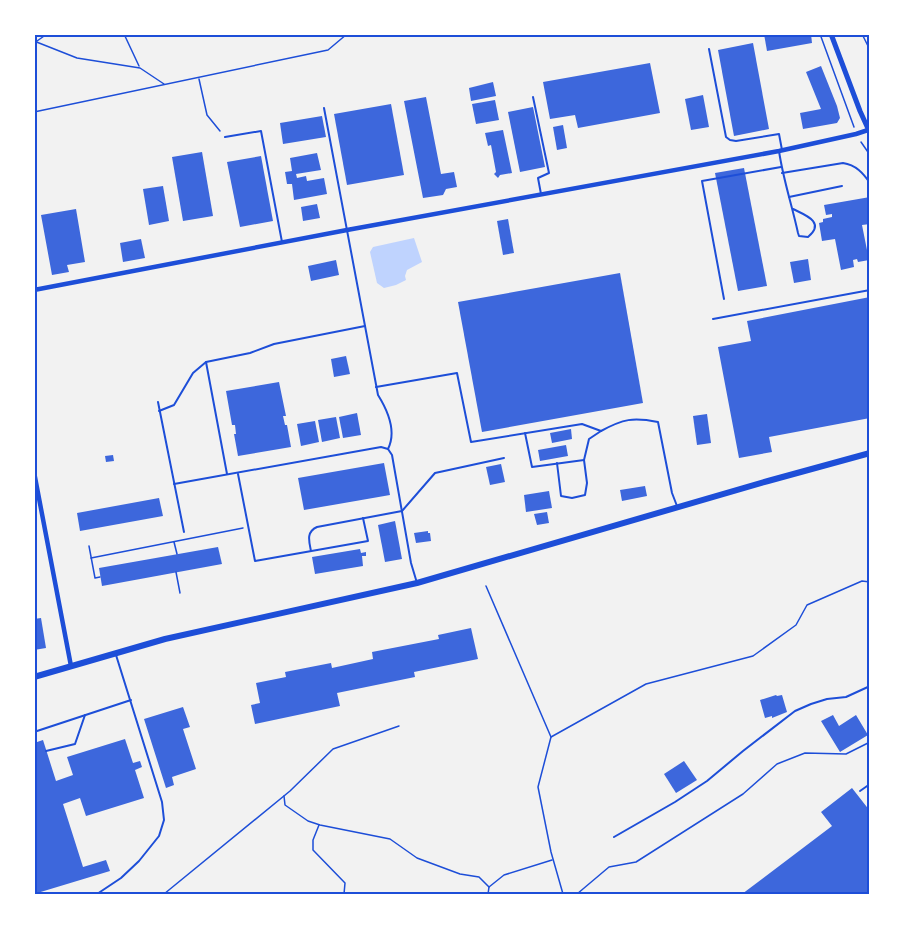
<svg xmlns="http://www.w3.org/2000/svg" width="904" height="929" viewBox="0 0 904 929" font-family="'Asap Condensed',sans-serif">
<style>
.water{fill:#bfd3fe}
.building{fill:#3d67dc}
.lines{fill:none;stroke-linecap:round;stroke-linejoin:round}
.path{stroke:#1d4ed8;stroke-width:1.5}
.service{stroke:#1d4ed8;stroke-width:2}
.minor{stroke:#1d4ed8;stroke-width:4.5}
.tertiary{stroke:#1d4ed8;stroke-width:5}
.secondary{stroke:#1d4ed8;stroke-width:6}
.neatline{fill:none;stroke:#1d4ed8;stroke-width:2}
</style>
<rect width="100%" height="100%" fill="#f2f2f2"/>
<path class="water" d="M414,238l8,24 -15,8 -2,6 1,4 -10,5 -12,3 -7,-5 -7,-31 3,-5z"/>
<g class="building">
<path d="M764,34h47l1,9 -45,8z"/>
<path d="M753,43l16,86 -35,7 -16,-86z"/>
<path d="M650,63l10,50 -82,15 -3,-13 -25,4 -7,-37z"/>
<path d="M821,66l16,40 3,12 -3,5 -34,6 -3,-16 21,-4 -15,-37z"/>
<path d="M493,82l3,14 -25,5 -2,-13z"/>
<path d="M703,95l6,32 -18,3 -6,-31z"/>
<path d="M426,97l15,77 13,-2 3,15 -11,2 -3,6 -20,3 -19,-97z"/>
<path d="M495,100l4,20 -23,4 -4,-20z"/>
<path d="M391,104l13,71 -57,10 -13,-71z"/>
<path d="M533,107l12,60 -25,5 -12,-60z"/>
<path d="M322,116l4,21 -43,7 -3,-21z"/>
<path d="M563,125l4,23 -10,2 -4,-23z"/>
<path d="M503,130l9,43 -12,2 -2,3 -4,-4 2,-2 -5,-27 -3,1 -3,-13z"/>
<path d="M202,152l11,64 -30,5 -11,-64z"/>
<path d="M317,153l4,17 -25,4 1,4 9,-2 1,5 17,-3 3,16 -33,6 -2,-16h-5l-2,-12 7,-1 -2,-13z"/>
<path d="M261,156l12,65 -33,6 -13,-65z"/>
<path d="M744,168l23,118 -29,5 -23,-118z"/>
<path d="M163,186l6,35 -20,4 -6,-36z"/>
<path d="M870,197v27l-8,1 7,35 -11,2 -1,-3 -4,1 1,7 -13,3 -6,-31 -13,2 -3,-18 4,-1v-3l9,-2v-3l-6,1 -2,-10z"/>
<path d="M317,204l3,14 -17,3 -2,-14z"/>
<path d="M76,209l9,53 -18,3 2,7 -17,3 -11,-60z"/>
<path d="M508,219l6,34 -11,2 -6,-34z"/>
<path d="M141,239l4,19 -22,4 -3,-19z"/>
<path d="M808,259l3,21 -17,3 -4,-21z"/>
<path d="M336,260l3,15 -28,6 -3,-15z"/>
<path d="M620,273l23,130 -161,29 -24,-130z"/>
<path d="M870,297v121l-101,19 3,15 -33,6 -21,-111 33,-6 -4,-20z"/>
<path d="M346,356l4,18 -16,3 -3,-18z"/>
<path d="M279,382l7,34h-3l2,9h2l4,22 -53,9 -4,-22h2l-1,-9h-3l-6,-34z"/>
<path d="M357,413l4,22 -18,3 -4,-21z"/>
<path d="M707,414l4,29 -14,2 -4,-29z"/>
<path d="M336,417l4,21 -18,4 -4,-22z"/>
<path d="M315,421l4,21 -18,4 -4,-22z"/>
<path d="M571,429l1,10 -20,4 -2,-10z"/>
<path d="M566,445l2,11 -28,5 -2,-11z"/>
<path d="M113,455l1,6 -8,1 -1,-6z"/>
<path d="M384,463l6,32 -86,15 -6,-32z"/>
<path d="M501,464l4,18 -15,3 -4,-18z"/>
<path d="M645,486l2,10 -25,5 -2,-11z"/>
<path d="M549,491l3,17 -26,4 -2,-17z"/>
<path d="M159,498l4,18 -83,15 -3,-18z"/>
<path d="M547,512l2,11 -12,2 -3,-11z"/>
<path d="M395,521l7,38 -17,3 -7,-37z"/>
<path d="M428,531v2h2l1,8 -15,2 -2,-10z"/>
<path d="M218,547l4,17 -120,22 -3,-18z"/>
<path d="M360,549l1,4 5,-1v4h-4l1,10 -48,8 -3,-17z"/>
<path d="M41,618l5,30 -12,2v-31z"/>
<path d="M471,628l7,31 -64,13 1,5 -78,16 3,13 -85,18 -4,-19 9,-2 -4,-20 30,-6 -1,-5 46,-9 1,5 41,-9 -1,-7 67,-13 -1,-4z"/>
<path d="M776,695l1,1 5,-1 5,17 -15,6v-2l-7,2 -5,-18z"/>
<path d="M183,707l7,20 -7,2 13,40 -24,8 2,8 -8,3 -22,-69z"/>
<path d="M833,715l6,11 17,-11 12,20 -28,17 -19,-31z"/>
<path d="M125,739l8,24 7,-2 2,6 -7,3 9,28 -58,18 -6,-18 -17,6 20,63 23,-7 4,11 -76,23v-151l9,-3 13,41 17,-6 -6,-18z"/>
<path d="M684,761l13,19 -21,13 -12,-19z"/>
<path d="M852,788l18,23v83h-128l90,-68 -11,-14z"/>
</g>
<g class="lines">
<g class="path">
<path d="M124,34l15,32"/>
<path d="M820,34l34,93"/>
<path d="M862,34l8,16"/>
<path d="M34,41l43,17 63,10 24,16"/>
<path d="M37,41l10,-7"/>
<path d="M199,79l8,36 13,16"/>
<path d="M34,112l294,-62 19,-16"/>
<path d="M861,142l9,13"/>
<path d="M174,542l3,12"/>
<path d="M89,546l6,32 5,-1"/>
<path d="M91,558l152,-30"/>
<path d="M176,572l4,21"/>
<path d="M486,586l65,151"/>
<path d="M284,796l1,9 23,16 12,4 70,14 27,19 43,16 19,3 10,10"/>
<path d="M319,825l-6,15v10l32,33 -1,11"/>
<path d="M164,894l126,-103 43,-42 66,-23"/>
<path d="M488,894l1,-7 15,-12 48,-15"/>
<path d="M563,894l-12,-42 -13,-65 13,-50 95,-53 107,-28 43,-31 11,-20 55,-24 8,1"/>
<path d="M577,894l32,-27 27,-5 107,-68 34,-30 28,-11 41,1 24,-12"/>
</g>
<g class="service">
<path d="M709,49l17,88 4,3 6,1 43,-7 3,16"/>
<path d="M533,97l16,76 -11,5 3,16"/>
<path d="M324,108l54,287c10,16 19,36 10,54"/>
<path d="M225,137l36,-6 21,111"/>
<path d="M779,151c4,28 13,54 19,82l1,3 9,1c18,-15 -3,-22 -15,-28"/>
<path d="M782,173l61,-10c13,2 20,10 27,20"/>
<path d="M789,197l53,-11"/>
<path d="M724,299l-22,-118 79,-14"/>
<path d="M713,319l157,-29"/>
<path d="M206,362l21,112"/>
<path d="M376,387l81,-14 14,69 111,-18 19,7c22,-12 32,-14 57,-9l14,71 5,13"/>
<path d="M158,402l26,130"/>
<path d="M159,411l15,-6 19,-32 13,-11 44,-9 24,-9 91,-18"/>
<path d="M525,433l7,34 52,-7"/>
<path d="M557,463l4,33 11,2 13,-3 2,-12 -3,-23 5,-21 12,-8"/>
<path d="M238,474l17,87 113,-20 -5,-23"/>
<path d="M174,484l207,-37 7,2 4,6 19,108 6,20"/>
<path d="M311,551c-2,-10 -5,-19 6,-24l85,-16 33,-38 69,-15"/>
<path d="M34,732l97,-32"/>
<path d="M46,751l29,-7 10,-29"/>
<path d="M860,791l10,-7"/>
<path d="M614,837l61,-35 32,-21 36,-30 52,-40 16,-7 16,-5 19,-2 24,-11"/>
<path d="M97,894l24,-16 18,-17 20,-25 5,-16 -2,-18 -46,-147"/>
</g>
<g class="minor">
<path d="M34,290l313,-60 432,-79 77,-17 12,-4"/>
<path d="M34,472l37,194"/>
</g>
<path class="tertiary" d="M831,34l29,77 10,22"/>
<path class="secondary" d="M34,677l131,-38 252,-56 351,-102 102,-28"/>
</g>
<rect width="904" height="929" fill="none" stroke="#ffffff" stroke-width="72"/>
<rect x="36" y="36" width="832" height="857" class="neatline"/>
</svg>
